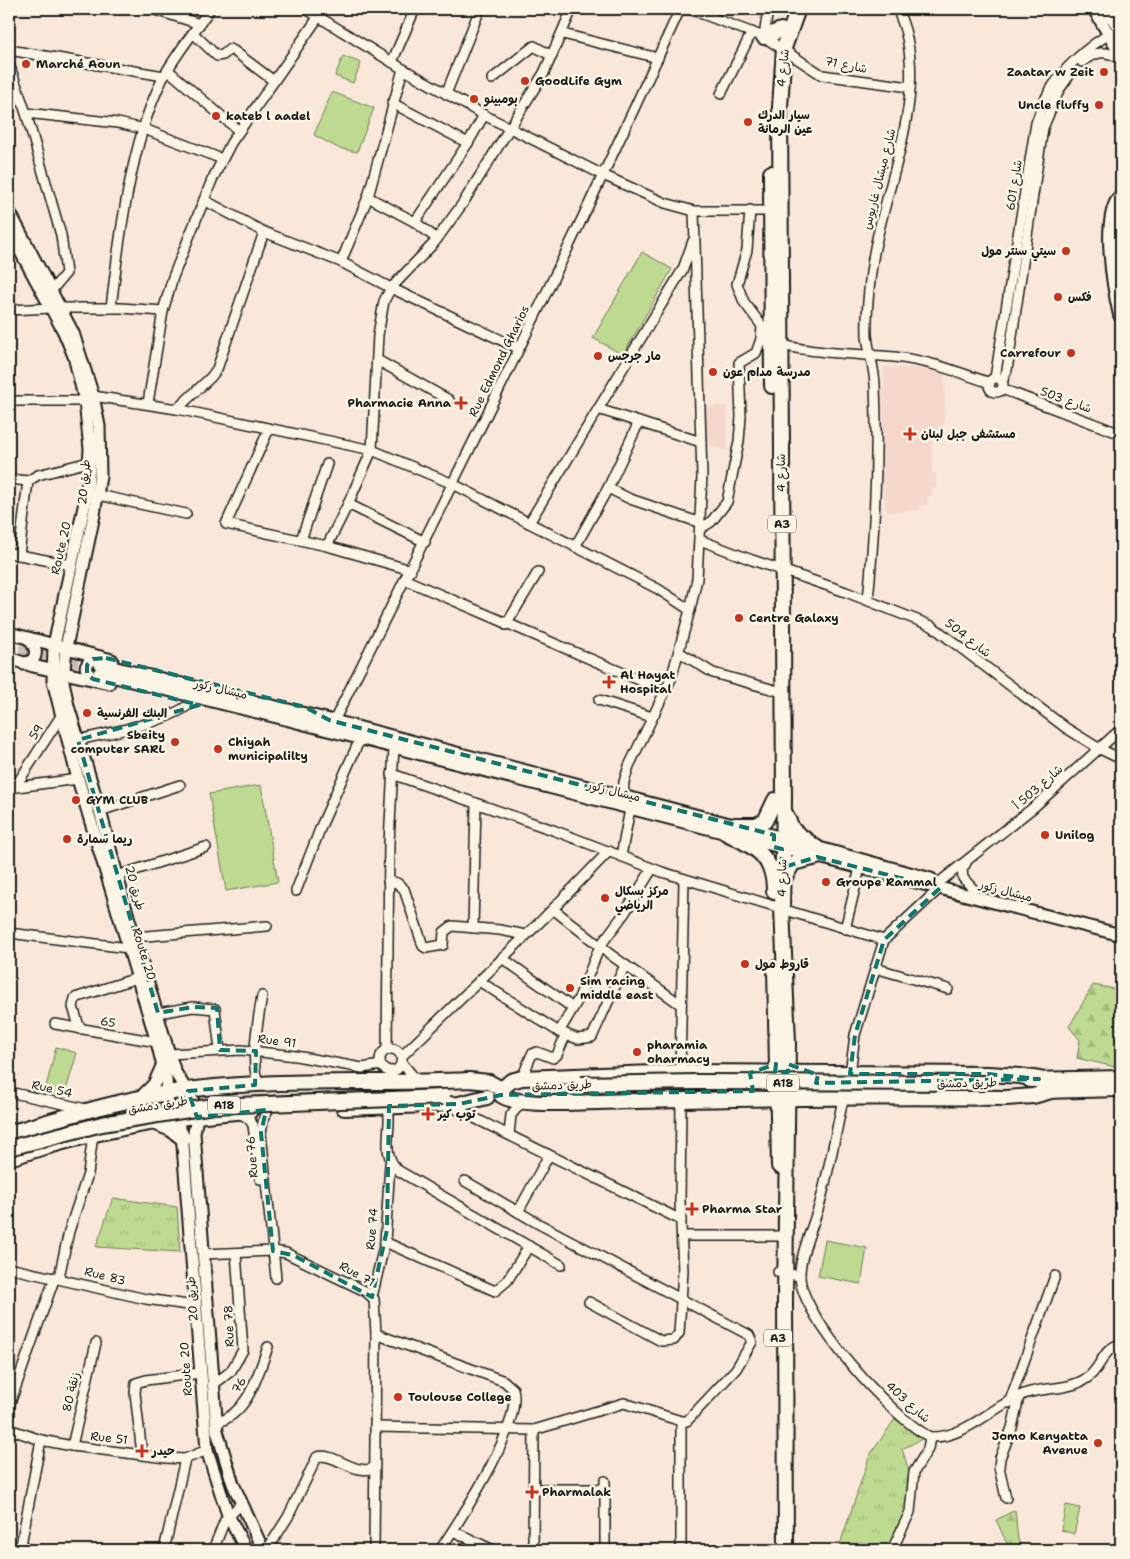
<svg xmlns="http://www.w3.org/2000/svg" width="1130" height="1559" viewBox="0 0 1130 1559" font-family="'Shantell Sans','Playpen Sans Arabic',sans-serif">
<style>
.built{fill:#f5d7cc}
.grass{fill:url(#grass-tufts);stroke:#6d7b56}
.forest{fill:url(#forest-firs);stroke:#6d7b56}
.green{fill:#beda91;stroke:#6d7b56}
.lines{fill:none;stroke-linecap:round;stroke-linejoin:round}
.major-tunnel{stroke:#cdbeb4;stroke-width:11;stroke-dasharray:11 5.5;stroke-linecap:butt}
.minor-casing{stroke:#1c1c1c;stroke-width:12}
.major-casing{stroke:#1c1c1c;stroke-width:15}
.highway-casing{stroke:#1c1c1c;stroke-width:18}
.minor{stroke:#fcf5e5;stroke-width:9}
.major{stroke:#fcf5e5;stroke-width:11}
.highway{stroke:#fcf5e5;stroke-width:14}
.highway-bridge-casing{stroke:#1c1c1c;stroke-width:18;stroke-linecap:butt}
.highway-bridge{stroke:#fcf5e5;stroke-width:14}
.marked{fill:none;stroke:#0f766e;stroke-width:4;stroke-dasharray:10 6;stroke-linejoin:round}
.poi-dot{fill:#c8321e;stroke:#fcf5e5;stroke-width:2}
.labels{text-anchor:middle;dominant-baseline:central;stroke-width:5;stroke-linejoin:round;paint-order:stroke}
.shield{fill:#fcf5e5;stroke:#5f5d58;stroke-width:1}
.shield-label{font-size:11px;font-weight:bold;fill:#1c1c1c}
.poi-label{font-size:12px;font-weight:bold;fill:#1c1c1c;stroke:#fcf5e5;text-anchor:start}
.street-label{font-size:12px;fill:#1c1c1c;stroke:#fcf5e5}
</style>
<defs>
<pattern id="grass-tufts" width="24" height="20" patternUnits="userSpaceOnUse" patternTransform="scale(1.25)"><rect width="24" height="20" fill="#beda91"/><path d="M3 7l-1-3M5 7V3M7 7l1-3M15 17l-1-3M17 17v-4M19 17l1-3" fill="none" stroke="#a3ba7c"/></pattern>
<pattern id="forest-firs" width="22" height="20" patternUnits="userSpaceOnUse" patternTransform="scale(1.25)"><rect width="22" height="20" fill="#beda91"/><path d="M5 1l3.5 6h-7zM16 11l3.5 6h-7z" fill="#a3ba7c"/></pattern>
</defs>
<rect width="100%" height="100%" fill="#f9e7da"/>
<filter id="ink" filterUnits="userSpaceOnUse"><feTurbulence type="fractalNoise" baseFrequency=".02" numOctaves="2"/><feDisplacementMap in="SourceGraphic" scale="10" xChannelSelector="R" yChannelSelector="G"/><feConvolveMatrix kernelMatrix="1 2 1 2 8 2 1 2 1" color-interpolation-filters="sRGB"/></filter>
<g filter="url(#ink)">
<g class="built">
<path d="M884,367l61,2 -1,55 -12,20v28l4,2v14h-4v8h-4l-1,9h-6l-1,5 -30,2 -4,-2 -4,-28z"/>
<path d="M703,406h24v44l-24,-7z"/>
</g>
<g class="grass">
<path d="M113,1198l64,9 3,45 -84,-5z"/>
<path d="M895,1419l31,18 -24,12 8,25 -3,34 -19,42h-50l32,-95z"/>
</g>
<g class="forest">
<path d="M1093,985l28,5v74l-6,3 -38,-9 3,-18 -11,-13z"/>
<path d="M1015,1510l3,30 5,10h-13l-14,-30z"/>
</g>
<g class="green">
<path d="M343,56l18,7 -8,20 -18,-7z"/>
<path d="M332,92l42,16 -17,44 -19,-4 -24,-13z"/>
<path d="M642,252l30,17 -49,86 -30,-17z"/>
<path d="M261,785l17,97 -52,9 -17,-97z"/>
<path d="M56,1047l21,6 -13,44 -19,-6z"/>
<path d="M825,1240l42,8 -6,36 -43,-8z"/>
<path d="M1066,1505l14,3 -6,26 -13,-4z"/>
</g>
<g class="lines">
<g class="major-tunnel">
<path d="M20,644l79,20"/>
<path d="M18,655l76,17"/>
</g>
<g class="minor-casing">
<g id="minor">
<path d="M152,9l48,15"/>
<path d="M306,9l97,60 81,46 119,60 62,28 29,8h82"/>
<path d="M689,9l75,28 58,38 88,12"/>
<path d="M194,34l23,22 6,-1 7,-6 4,2 40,30"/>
<path d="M563,34l95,24"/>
<path d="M764,37l4,-28"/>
<path d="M9,50l155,26"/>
<path d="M392,62l23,-53"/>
<path d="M1082,62c14,-11 25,-13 39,-2"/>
<path d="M9,64l17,49 35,122 5,38 -14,17"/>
<path d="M169,71l70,60"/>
<path d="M492,79l42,-33 18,10"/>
<path d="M446,94l34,-85"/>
<path d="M721,94l31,-62"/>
<path d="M392,103l76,40 -53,79"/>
<path d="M26,113l92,10 26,6 78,30"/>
<path d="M468,143l16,-28"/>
<path d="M368,197l47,25 22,17"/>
<path d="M204,200l60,32 77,30 50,26 127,60"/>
<path d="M750,210l-3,40 -10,34 7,18 18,24 -1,13"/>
<path d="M341,262l27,-65 35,-128"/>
<path d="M61,308h60l42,3"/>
<path d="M111,308c8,-69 20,-168 52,-230 13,-24 32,-47 47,-69"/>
<path d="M9,310l43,-2"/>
<path d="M377,360l72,40"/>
<path d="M995,378l41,-255c4,-10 7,-20 12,-29 14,-25 40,-48 65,-62"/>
<circle cx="996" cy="385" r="7"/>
<path d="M1002,382l5,-12 36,-242 16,-38 12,-17"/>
<path d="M1002,389l119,45"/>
<path d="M93,396l84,13 195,41 81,34 205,105 32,21"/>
<path d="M9,401h76"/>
<path d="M148,403l15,-92 10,-34 39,-97 19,-37 93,-134"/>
<path d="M177,409l34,-32 6,-8 47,-137"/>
<path d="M598,409l103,33"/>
<path d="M269,429l-43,95 101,22 21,-42 24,-54 6,-115 6,-34 7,-13 43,-45 29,-40 81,-130 28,-64"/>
<path d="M9,479l19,2"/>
<path d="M608,488l22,11 71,24"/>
<path d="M98,495l88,19"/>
<path d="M348,504l77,38"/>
<path d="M529,523l154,-254 10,-28"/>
<path d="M700,529l11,-7 16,-20 12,-61 2,-24 -2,-54 17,-10 5,-14c43,15 88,14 133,18 33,3 64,15 96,26"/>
<path d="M301,540l26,-76"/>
<path d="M700,540l52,20 94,32 86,34 134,102 34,21 21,10"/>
<path d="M327,546l84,24"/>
<path d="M575,547l33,-59 31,-66"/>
<path d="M9,553l62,12"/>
<path d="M19,555l9,-74 10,-6 51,-13"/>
<path d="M406,580l259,111"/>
<path d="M868,600c7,-71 10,-144 7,-216 -1,-16 -6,-32 -8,-48 -1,-23 3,-61 7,-83 14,-76 59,-170 23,-244"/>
<path d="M506,625l32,-53"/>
<path d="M679,652l34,21 69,19"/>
<path d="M599,700l53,17"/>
<path d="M334,721c118,-236 237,-472 346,-712"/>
<path d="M78,740c31,-7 89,-17 113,-37"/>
<path d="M392,774l161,56 109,42 112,34"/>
<path d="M15,787l46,-71"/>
<path d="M9,788l69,-9"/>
<path d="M623,797l1,-15 5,-16 42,-87 19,-69 7,-31 5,-103 -8,-265"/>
<path d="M100,811l80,-26"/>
<path d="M621,856l9,-47"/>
<path d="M966,863l-4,7 1,8 11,12"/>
<path d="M117,876l89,-29"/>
<path d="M388,881l9,2 7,6 19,57 3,2 17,-3 1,-13 8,-6 48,4 26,5"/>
<path d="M941,881l93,-74 87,-78"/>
<path d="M296,891l26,-67 38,-85"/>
<path d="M553,909l58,46 69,49"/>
<path d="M782,909l102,31"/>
<path d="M473,928l3,-125"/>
<path d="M845,929l15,-61"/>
<path d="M9,933l119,15"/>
<path d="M134,937l133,-11"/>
<path d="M502,958l71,50"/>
<path d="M875,968l73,21"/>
<path d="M479,981l80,51 20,-34 21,-52 24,-32 28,-45"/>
<path d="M158,1013l35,-6 22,2 5,41"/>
<path d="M55,1024l102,18"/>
<path d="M80,1029l-7,-22 2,-9 62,-20"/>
<path d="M559,1032l19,7 14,-2 33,-72"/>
<circle cx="391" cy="1060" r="11"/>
<path d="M387,1050l2,-207 5,-96"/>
<path d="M169,1054l72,-4 55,6 66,12 19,-3"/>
<path d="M401,1057l144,-140 64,-66"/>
<path d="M401,1062l11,13 8,6"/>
<path d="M680,1072l4,-193"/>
<path d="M850,1074l5,-39 29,-95 56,-52"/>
<path d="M522,1078l10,-24 5,-2 16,6 4,-3 9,-21"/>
<path d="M260,1085c-12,-16 -1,-69 2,-89"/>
<path d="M9,1092l77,17"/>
<path d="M843,1099c-7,35 -14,70 -23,104 -6,21 -21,53 -20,74 2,41 93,142 130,160 36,2 65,-34 97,-44 19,-6 43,-3 60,-15 15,-10 15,-30 34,-34"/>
<path d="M388,1106c5,23 -9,48 11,65l162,94"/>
<path d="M450,1106l231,114"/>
<path d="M268,1110l-4,7 -3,16 15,145"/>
<path d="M238,1112l11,7 4,6 7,54"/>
<path d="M509,1134l2,-19 11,-13"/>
<path d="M518,1212l31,-57"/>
<path d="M682,1236h97"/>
<path d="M385,1242l110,49 12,-10 22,-35"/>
<path d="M203,1254l70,-3 13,2 79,38 9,8 2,35 -2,216"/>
<path d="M9,1268l137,31 49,7"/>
<path d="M778,1272l22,4"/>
<path d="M59,1277l10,-46 19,-57 5,-40"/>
<path d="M372,1297l13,-55 5,-78"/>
<path d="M589,1302l72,39 13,-1 5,-7 4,-62 -3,-69 1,-102"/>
<path d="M376,1334l128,47 9,8c10,37 -52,129 -73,161"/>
<path d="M213,1385l18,-14 12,-21 -7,-97"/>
<path d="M1009,1403l46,-127"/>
<path d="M9,1406l46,-129"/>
<path d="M216,1423c33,-10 41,-47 52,-76"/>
<path d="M375,1427l159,3 90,-27 57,18h6l49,-52 16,-27 -3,-7 -210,-111 -74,-43"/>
<path d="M9,1429l32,11 31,6 94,12 19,1 22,-9"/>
<path d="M72,1446l24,-103"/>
<path d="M142,1454l-7,-61 1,-10 10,-3 54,-7"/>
<path d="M534,1489h71"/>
<path d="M1006,1498l-7,-31 1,-9 12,-30 7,-31"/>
<path d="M453,1531l40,19"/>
<path d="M20,1550l21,-110"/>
<path d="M164,1550l21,-91"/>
<path d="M213,1550l12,-30 16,-16"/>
<path d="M267,1550l21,-33 29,-60c18,-5 36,19 57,11"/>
<path d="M533,1550l1,-120"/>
<path d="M605,1550v-69"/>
<path d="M681,1550v-129"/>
<path d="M892,1550l18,-38 4,-40 14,-23 2,-12"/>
</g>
</g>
<g class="major-casing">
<g id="major">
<path d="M1094,9l27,47"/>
<path d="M1106,9l15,22"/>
<path d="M9,211l64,122 20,63 6,30 1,50 -6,39 -28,132 -3,34 5,25 32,105 27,102 42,141 6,18 19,31 3,14 -3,16 23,298 16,53 30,66"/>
<path d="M9,230l55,102 10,24 11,45 5,48 -3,44 -33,152 -1,36 25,98 79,263 9,37 2,28 14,26 25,317 21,65 18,35"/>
<path d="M9,633l103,27"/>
<path d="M9,658l24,8 76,17"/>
<path d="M24,664l9,-4c5,-9 2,-13 -4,-21"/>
<path d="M100,664l234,57 449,117 148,41"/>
<path d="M99,673l190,47 832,215"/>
<path d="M97,680l-8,-4 -3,-9 4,-7 12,-1"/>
<path d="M139,1099l15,-15 9,-20"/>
</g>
</g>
<g class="highway-casing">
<g id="highway">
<path d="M1110,15l11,3"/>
<path d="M764,37l17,-7"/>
<path d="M771,173l1,213"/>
<path d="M1121,197c-19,21 -6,92 0,118"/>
<path d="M785,813l8,17 24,18"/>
<path d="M735,825h21l9,-4 10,-21"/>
<path d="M726,833c28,13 49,24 48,58"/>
<path d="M782,882l11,-19 24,-6"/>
<path d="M775,968l4,198"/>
<path d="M1030,1080l91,-2"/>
<path d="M504,1087l7,-6 11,-3 158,-6 308,2 32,2 19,3"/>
<path d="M1042,1091l79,-2"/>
<path d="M501,1095c15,12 76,7 97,7 136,-3 272,-6 408,-4l27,-2 18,-5"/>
<path d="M344,1108l115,-4 28,-7"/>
<path d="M156,1123l15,6 12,9"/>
<path d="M9,1133c52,-15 104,-31 158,-40 96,-16 204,-8 302,-13l20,2 9,5"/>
<path d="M9,1158c77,-25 160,-42 241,-47"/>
<path d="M786,1550l-1,-249 3,-259 -6,-133 2,-109 -4,-693 4,-59 14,-39"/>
</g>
</g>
<use href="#minor" class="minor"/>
<use href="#major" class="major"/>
<use href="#highway" class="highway"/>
<g class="highway-bridge-casing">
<g id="highway-bridge">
<path d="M580,1084l116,-2 289,1"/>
<path d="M9,1148l93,-24 111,-18 230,-9"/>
</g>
</g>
<use href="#highway-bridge" class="highway-bridge"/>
</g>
</g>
<path class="marked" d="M106,658l199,49 24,13 445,115v12l8,2 -1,19 36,-11 123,31 -56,52 -29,95 -5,39h138l51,5 -223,4 2,-8 -30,-11v8h-13l1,-8 -26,9 3,18 -252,4 -42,9 -70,2 -2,124 -15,67 -79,-42 -20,-4 -12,-118 5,-23 -69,7 -9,-26 67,-6 1,-34 -36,-1 -3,-42 -24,-1 -35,6 -80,-273 121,-35 -106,-26 -6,-5v-9l6,-6z"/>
<g class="poi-dot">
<circle cx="26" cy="64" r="5"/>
<circle cx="1104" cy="72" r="5"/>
<circle cx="525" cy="81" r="5"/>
<circle cx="474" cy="99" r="5"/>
<circle cx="1099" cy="105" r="5"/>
<circle cx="216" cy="116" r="5"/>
<circle cx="748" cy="122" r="5"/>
<circle cx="1066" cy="251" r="5"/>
<circle cx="1058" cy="297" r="5"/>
<circle cx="1071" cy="353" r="5"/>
<circle cx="598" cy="356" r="5"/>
<circle cx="713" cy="372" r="5"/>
<path d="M458.5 395.5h5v5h5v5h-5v5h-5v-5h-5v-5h5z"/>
<path d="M907.5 426.5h5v5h5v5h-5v5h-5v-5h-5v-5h5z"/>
<circle cx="739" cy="618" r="5"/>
<path d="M606.5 674.5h5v5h5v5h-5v5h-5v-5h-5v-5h5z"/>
<circle cx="87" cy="713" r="5"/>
<circle cx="175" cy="742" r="5"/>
<circle cx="218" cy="749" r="5"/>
<circle cx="76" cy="800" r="5"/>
<circle cx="1045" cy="835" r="5"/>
<circle cx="67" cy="839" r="5"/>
<circle cx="826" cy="882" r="5"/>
<circle cx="605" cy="898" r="5"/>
<circle cx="745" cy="964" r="5"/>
<circle cx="570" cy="988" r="5"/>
<circle cx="637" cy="1052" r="5"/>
<path d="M425.5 1106.5h5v5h5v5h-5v5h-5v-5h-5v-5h5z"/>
<path d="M689.5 1201.5h5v5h5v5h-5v5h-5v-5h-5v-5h5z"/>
<circle cx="398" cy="1397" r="5"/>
<circle cx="1098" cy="1443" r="5"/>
<path d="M139.5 1443.5h5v5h5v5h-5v5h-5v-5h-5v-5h5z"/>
<path d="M529.5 1484.5h5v5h5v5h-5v5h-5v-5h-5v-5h5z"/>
</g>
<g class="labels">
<g class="shield">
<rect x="768" y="515.5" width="28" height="17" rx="4"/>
<rect x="767" y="1074.5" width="32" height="17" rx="4"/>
<rect x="208" y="1096.5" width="32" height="17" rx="4"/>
<rect x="764" y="1329.5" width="28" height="17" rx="4"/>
</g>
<g class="shield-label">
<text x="782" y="524">A3</text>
<text x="783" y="1083">A18</text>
<text x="224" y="1105">A18</text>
<text x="778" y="1338">A3</text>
</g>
<g class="poi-label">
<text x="36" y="64">Marché Aoun</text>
<text x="1094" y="72" text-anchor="end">Zaatar w Zeit</text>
<text x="535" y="81">GoodLife Gym</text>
<text x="484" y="99">بومبينو</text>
<text x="1089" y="105" text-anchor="end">Uncle fluffy</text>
<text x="758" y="115">سيار الدرك<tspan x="758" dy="14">عين الرمانة</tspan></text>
<text x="226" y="116">kateb l aadel</text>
<text x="1056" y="251" text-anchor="end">سيتي سنتر مول</text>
<text x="1068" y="297">فكس</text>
<text x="1061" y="353" text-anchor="end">Carrefour</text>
<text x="608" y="356">مار جرجس</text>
<text x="723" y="372">مدرسة مدام عون</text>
<text x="451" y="403" text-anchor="end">Pharmacie Anna</text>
<text x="921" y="434">مستشفى جبل لبنان</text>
<text x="749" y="618">Centre Galaxy</text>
<text x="620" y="675">Al Hayat<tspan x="620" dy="14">Hospital</tspan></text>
<text x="97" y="713">البنك الفرنسية</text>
<text x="165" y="735" text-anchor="end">Sbeity<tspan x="165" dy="14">computer SARL</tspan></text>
<text x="228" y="742">Chiyah<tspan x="228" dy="14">municipalilty</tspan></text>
<text x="86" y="800">GYM CLUB</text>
<text x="1055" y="835">Unilog</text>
<text x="77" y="839">ريما سمارة</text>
<text x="836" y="882">Groupe Rammal</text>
<text x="615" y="891">مركز بسكال<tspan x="615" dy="14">الرياضي</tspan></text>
<text x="755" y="964">قاروط مول</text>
<text x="580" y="981">Sim racing<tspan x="580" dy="14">middle east</tspan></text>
<text x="647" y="1045">pharamia<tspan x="647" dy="14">oharmacy</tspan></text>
<text x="438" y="1114">توب كير</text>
<text x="702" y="1209">Pharma Star</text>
<text x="408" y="1397">Toulouse College</text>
<text x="1088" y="1436" text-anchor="end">Jomo Kenyatta<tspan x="1088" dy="14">Avenue</tspan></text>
<text x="152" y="1451">حيدر</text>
<text x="542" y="1492">Pharmalak</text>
</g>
<g class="street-label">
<text transform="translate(846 65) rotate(11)">شارع 71</text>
<text transform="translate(783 68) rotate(-84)">شارع 4</text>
<text transform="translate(879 179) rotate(-76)">شارع ميشال غاريوس</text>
<text transform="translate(1014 185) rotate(-81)">شارع 601</text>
<text transform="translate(499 361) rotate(-64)">Rue Edmond Gharios</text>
<text transform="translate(1066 400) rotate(20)">شارع 503</text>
<text transform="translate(781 473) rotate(-90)">شارع 4</text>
<text transform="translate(84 482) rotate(-85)">طريق 20</text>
<text transform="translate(61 548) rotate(-77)">Route 20</text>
<text transform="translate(968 638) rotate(38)">شارع 504</text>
<text transform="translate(221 689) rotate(13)">ميشال زكور</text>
<text transform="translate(36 732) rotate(-57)">59</text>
<text transform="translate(1038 787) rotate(-41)">شارع 503 أ</text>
<text transform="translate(614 791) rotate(14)">ميشال زكور</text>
<text transform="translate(782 878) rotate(-89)">شارع 4</text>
<text transform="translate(135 888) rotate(75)">طريق 20</text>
<text transform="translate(1006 891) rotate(15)">ميشال زكور</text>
<text transform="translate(144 954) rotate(73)">Route 20</text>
<text transform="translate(108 1022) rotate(11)">65</text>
<text transform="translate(277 1041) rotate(7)">Rue 91</text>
<text transform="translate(967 1083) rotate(-1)">طريق دمشق</text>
<text transform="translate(562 1085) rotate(-2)">طريق دمشق</text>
<text transform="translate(52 1089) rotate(13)">Rue 54</text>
<text transform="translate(158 1105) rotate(-9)">طريق دمشق</text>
<text transform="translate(252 1157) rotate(-95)">Rue 76</text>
<text transform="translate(372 1229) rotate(-85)">Rue 74</text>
<text transform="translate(357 1274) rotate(29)">Rue 71</text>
<text transform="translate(105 1276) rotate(14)">Rue 83</text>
<text transform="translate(192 1299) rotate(-94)">طريق 20</text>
<text transform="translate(229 1326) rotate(-92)">Rue 78</text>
<text transform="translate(186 1369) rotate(-94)">Route 20</text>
<text transform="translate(239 1385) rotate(-61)">76</text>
<text transform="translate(71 1392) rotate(-77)">زنقة 80</text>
<text transform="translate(908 1402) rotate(42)">شارع 403</text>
<text transform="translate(109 1438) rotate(6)">Rue 51</text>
</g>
</g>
<rect width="1130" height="1559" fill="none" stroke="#fcf5e5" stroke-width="30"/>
<rect x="15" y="15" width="1100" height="1529" fill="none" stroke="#1c1c1c" stroke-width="2" filter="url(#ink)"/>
</svg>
